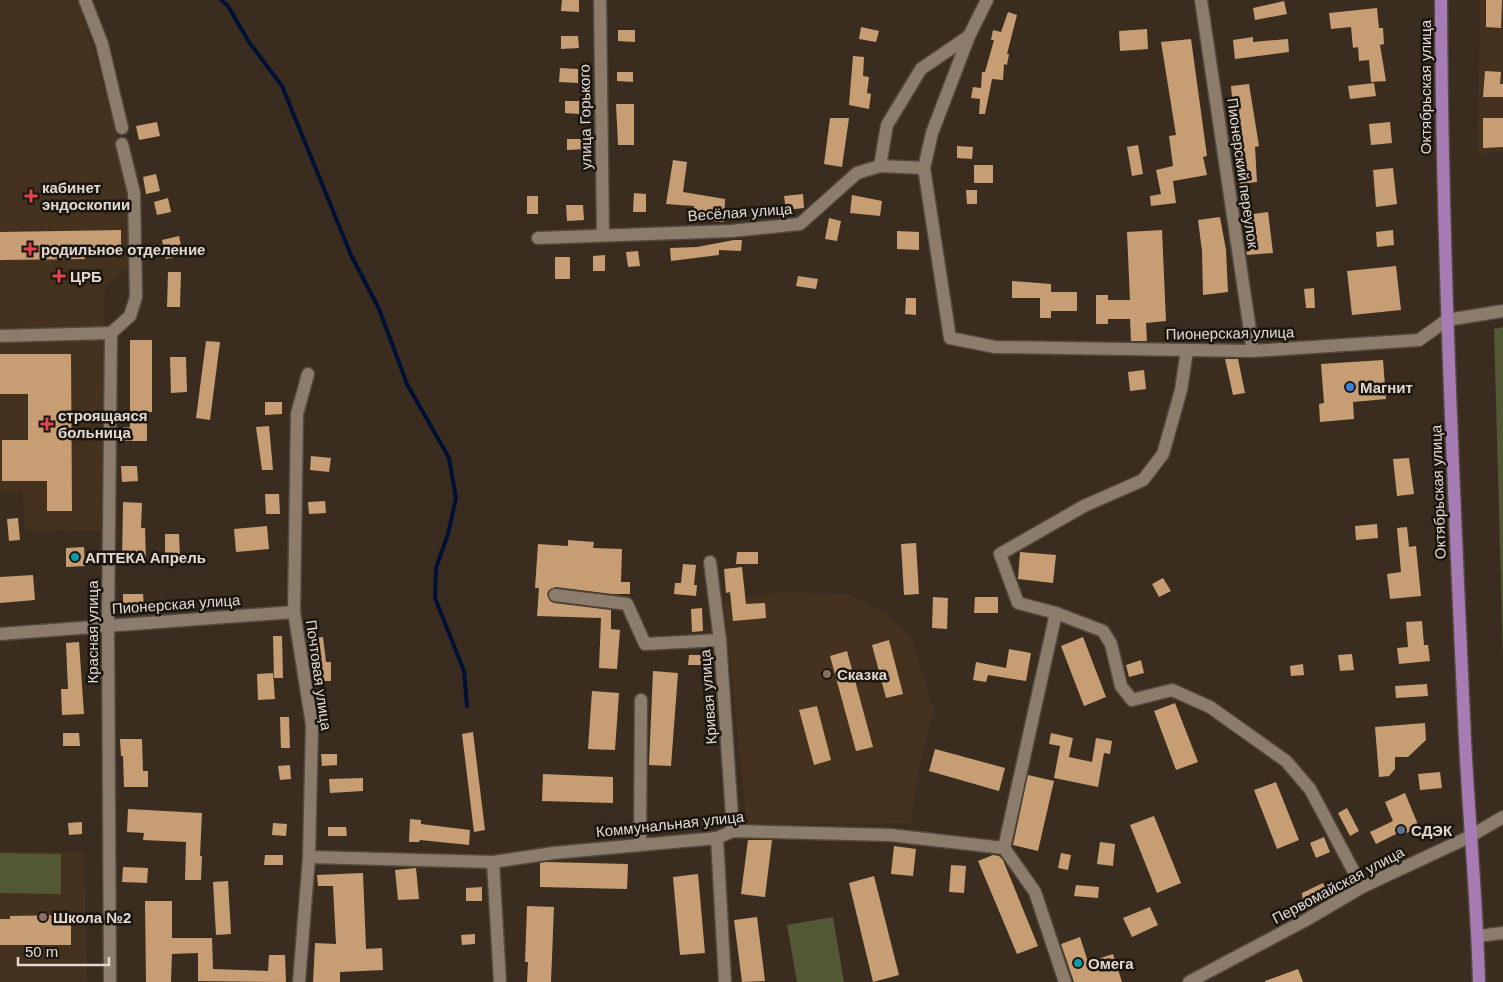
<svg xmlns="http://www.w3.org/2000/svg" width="1503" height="982" viewBox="0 0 1503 982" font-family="Helvetica,sans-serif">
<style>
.built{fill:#44321f}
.green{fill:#525734}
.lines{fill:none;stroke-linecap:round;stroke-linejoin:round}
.stream{stroke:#001034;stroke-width:4}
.building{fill:#c79e73}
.minor-casing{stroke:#53483c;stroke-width:15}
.major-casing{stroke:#53483c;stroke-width:15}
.minor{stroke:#8b7c6c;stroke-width:12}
.major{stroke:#a77cb5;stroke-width:12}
.health-dot{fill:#e0444e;stroke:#1c1610;stroke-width:2}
.shop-dot{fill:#3f7fe0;stroke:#1c1610;stroke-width:2}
.culture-dot{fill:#0f9aa8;stroke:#1c1610;stroke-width:2}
.education-dot{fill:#8d6e63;stroke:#1c1610;stroke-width:2}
.service-dot{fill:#5c6f8a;stroke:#1c1610;stroke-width:2}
.labels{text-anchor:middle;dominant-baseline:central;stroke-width:5;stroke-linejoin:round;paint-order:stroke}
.street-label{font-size:15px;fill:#e1d8d0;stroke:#1c1610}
.poi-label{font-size:15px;font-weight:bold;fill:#e1d8d0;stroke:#1c1610;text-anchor:start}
</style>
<rect width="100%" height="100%" fill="#3a2d1f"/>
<g class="built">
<path d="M0,0h79l37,133 14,78v54l-25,21 -4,245 -76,-1 -3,-39h-22z"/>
<path d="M1480,0h23v152l-26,3z"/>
<path d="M782,592l69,3 33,18 27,23 23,75 -16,59 -7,53 -164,1 -23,-222z"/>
<path d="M0,851l84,1 3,130h-87z"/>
</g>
<g class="green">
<path d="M1503,327v330l-9,-328z"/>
<path d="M0,853l61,1v40l-61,-1z"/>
<path d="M833,917l11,65h-47l-10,-57z"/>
</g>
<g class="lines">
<path class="stream" d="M221,0l7,6 21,36 33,44 69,169 28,54 28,75 42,74 7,40 -8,36 -12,34 -1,30 29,73 3,35"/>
</g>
<g class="building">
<path d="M562,0h17v12l-18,-1z"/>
<path d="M1486,0h16l-1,28 -15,-1z"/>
<path d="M1284,1l3,13 -32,6 -2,-12z"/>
<path d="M1377,8l2,20h4l1,16 -4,1 6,36 -15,1 -2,-22 -10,1 -1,-14 -5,1 -2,-21 -20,2 -2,-16z"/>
<path d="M1008,12l9,3 -10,39h2l-2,11 -3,-1 -1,16 -11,-1 -7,35h-6l1,-15 -9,-1 2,-11 8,1 1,-16h3l9,-32h-3l2,-10 8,2z"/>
<path d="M861,27l18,4 -3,11 -17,-3z"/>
<path d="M1147,29l1,20 -28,2 -1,-20z"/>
<path d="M618,30h17v12l-17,-1z"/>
<path d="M561,36h17l1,12 -18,1z"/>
<path d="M1253,37v5l35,-3 1,13 -54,7 -2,-19z"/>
<path d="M1191,39l16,117 -4,1 4,18 -34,6 3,22 -25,3 -1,-10 11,-2 -5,-24 17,-4 -4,-30 7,-1 -15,-93z"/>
<path d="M853,56l11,1 -1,19 6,1 -2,16 4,1 -2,15 -20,-4z"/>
<path d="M560,68l18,1v14l-19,-1z"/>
<path d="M1485,71l16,1 -1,12h3v13h-20z"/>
<path d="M617,72h16v10l-16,-1z"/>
<path d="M1374,83l2,13 -26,3 -2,-13z"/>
<path d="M1249,84l10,62 -4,1 2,35 -17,2 -9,-98z"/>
<path d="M565,101h14v13l-14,-1z"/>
<path d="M616,104h18v41h-16z"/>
<path d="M830,118h19l-7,49 -18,-3z"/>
<path d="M1483,118h20v29l-20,1z"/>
<path d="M157,122l3,14 -21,4 -3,-14z"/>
<path d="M1390,122l2,21 -21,2 -2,-21z"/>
<path d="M567,139h18v10l-18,1z"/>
<path d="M1138,145l5,29 -11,2 -5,-29z"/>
<path d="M957,146l16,1 -1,12 -15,-1z"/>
<path d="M673,160l14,2 -4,30 42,7 -1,23 -13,-1 1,-6 -19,-2 1,-7 -28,-2z"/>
<rect x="974" y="165" width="19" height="18"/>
<path d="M1393,168l4,36 -21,3 -3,-37z"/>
<path d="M156,174l4,17 -14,3 -3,-17z"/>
<path d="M966,190h11v14h-10z"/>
<path d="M634,193l12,1v18h-13z"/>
<path d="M803,194l1,14 -18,2 -2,-14z"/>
<path d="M852,195l30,6 -2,15 -30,-3z"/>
<rect x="527" y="196" width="11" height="18"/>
<path d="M168,198l3,14 -14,3 -3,-13z"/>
<path d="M566,205h17l1,15 -17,1z"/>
<path d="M1268,212l5,41 -26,2 -2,-21h3l-2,-19z"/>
<path d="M1220,217l6,33 2,42 -25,3 -1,-44 -4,-31z"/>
<path d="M829,218l12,3 -4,20 -12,-2z"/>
<path d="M121,230v23l-36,1v5l-85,1v-28z"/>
<path d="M1162,230l4,91 -20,2 1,18h-16l-1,-22h-22v5h-12v-29h12v5h22l-3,-68z"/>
<path d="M1393,230l1,15 -17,2 -1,-15z"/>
<path d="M897,231l22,1v18l-22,-1z"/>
<path d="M179,236l4,19 -17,4 -4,-19z"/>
<path d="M734,240h8l-1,11 -22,-1v5l-48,6 -1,-13 27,-1z"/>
<path d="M638,251l2,15 -12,1 -2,-15z"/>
<path d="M605,255v16h-12v-15z"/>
<rect x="555" y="257" width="15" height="22"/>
<path d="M1396,266l5,44 -49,5 -5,-44z"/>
<path d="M168,272h13l-1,35h-13z"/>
<path d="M798,276l20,3 -2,10 -20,-3z"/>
<path d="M1012,281l39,3v8h26v19h-26v7h-11v-20h-28z"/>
<path d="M1314,288l1,20h-9l-2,-19z"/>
<path d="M906,298h10v17l-11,-1z"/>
<path d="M130,340h22v72h-5v29h-23v-14h6z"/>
<path d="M206,341l14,1 -10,78 -14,-2z"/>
<path d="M0,354h71l1,157h-25v-30h-45v-41h26v-46h-28z"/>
<path d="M170,357h16l1,35 -16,1z"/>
<path d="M1225,359h13l7,34 -12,2z"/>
<path d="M1383,360l3,39 -33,3 1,17 -34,3 -1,-18 5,-1 -3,-39z"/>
<path d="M1144,370l2,19 -16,2 -2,-19z"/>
<path d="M265,402h17v12l-17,1z"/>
<path d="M269,426l4,44h-11l-6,-43z"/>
<path d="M311,456l20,2 -2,14 -19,-2z"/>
<path d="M1409,458l5,36 -17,2 -4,-37z"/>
<path d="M121,466h16l1,15 -16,1z"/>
<path d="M265,494h14l1,20h-14z"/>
<path d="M325,501l1,12 -17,1 -1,-12z"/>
<path d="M123,502l19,1 -1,25h4l1,32 -24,1z"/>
<path d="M18,518l2,22 -11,1 -2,-22z"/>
<path d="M1377,524l1,14 -22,2 -1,-14z"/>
<path d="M267,526l2,23 -33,3 -2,-23z"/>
<path d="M1407,527l2,20 7,-1 5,50 -31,3 -3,-25 14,-2 -4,-44z"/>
<path d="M165,534h14l1,23h-15z"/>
<path d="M568,540l26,2 -1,6 29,1 -1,33h9v12h-18l-56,-7 -7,3 -2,4 3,7 4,2 57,7v19l9,1 -3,39 -18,-1 2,-50 -64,-2 2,-28h-4l3,-44 30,2z"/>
<path d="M916,543l3,51 -15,1 -3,-51z"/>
<path d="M84,547l1,19 -19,1v-19z"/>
<path d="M737,552h21v12h-22z"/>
<path d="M1020,552l36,3 -3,28 -35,-4z"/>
<path d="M683,564l13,1 -2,20h3l-1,11 -22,-2 1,-11h6z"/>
<path d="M742,567l4,37 19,-1 1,15 -33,3 -3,-29 -4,1 -2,-24z"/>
<path d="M33,575l2,25 -35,3v-26z"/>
<path d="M1163,578l8,13 -12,6 -7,-13z"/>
<path d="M123,594h20l1,12 -21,1z"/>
<path d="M933,597l15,1 -1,31 -15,-1z"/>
<path d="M975,597h23v16h-24z"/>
<path d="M702,608l1,23 -11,1 -1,-23z"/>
<path d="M1422,621l2,24h4l2,16 -31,3 -2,-16 11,-1 -2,-25z"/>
<path d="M273,636h9l1,42h-9z"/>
<path d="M323,637l3,25h5v19h-17l-1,-43z"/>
<path d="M1083,637l23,60 -22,9 -23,-60z"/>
<path d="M889,640l14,54 -17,4 -14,-53z"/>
<path d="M79,642l5,72 -22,1 -1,-26h7l-2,-46z"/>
<path d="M1009,649l22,4 -5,28 -38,-6 -2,7 -13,-2 3,-18 30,6z"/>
<path d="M847,651l26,96 -17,4 -26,-95z"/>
<path d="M1352,654l2,16 -14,1 -2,-16z"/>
<path d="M689,655h14v10h-15z"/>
<path d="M1141,660l3,13 -15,4 -3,-12z"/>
<path d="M1303,664l1,11 -13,1 -1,-10z"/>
<path d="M653,671l25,2 -7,93 -22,-1z"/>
<path d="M273,673l2,26 -17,1 -1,-26z"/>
<path d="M1427,684l1,12 -32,2 -1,-12z"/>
<path d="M592,691l27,2 -4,57 -27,-1z"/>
<path d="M1175,703l23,59 -22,8 -22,-59z"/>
<path d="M817,706l14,54 -17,5 -15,-55z"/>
<path d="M280,717h9l1,31h-9z"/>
<path d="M1425,723l1,17 -18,17h-13v12l-6,7 -10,1 -4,-50z"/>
<path d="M473,732l12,98 -11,2 -12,-98z"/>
<path d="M63,733h16l1,13h-17z"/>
<path d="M1051,733l22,5 -4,19 23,5 4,-24 16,3 -2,13 -6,-1 -6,34 -44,-9 6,-32 -11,-2z"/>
<path d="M120,739h22l1,32h5v16h-24l-1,-31h-2z"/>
<path d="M935,749l70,19 -6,23 -70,-20z"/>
<path d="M321,754h16v11l-15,1z"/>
<path d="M290,765l1,14 -11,1 -2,-14z"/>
<path d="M1440,772l2,16 -22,2 -2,-16z"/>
<path d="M543,774l70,3v26l-71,-2z"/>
<path d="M1028,775l26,6 -16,70 -25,-6z"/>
<path d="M363,778v13l-33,2 -1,-14z"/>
<path d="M1276,782l23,58 -22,9 -23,-59z"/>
<path d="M1405,793l14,34 -19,9 -2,-3 -22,11 -6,-12 23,-11 -8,-19z"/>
<path d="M1347,808l12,23 -9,5 -12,-23z"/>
<path d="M128,809l74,4 -2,43h2l-1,24h-16l1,-38 -43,-2 1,-7 -17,-1z"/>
<path d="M1154,816l27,67 -24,10 -27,-68z"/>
<path d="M410,819l11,1v4l49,6 -1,15 -49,-5 -1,2h-10z"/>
<path d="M82,822v12l-13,1 -1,-12z"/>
<path d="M273,823l14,1 -1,12 -14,-1z"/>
<path d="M328,827h18l1,9h-19z"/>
<path d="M1324,837l6,15 -14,6 -6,-15z"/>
<path d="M748,840h24l-7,57 -24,-3z"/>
<path d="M1100,842l15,2 -2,22 -16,-2z"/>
<path d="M894,846l22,3 -3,27 -22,-2z"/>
<path d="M1061,853l10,2 -3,15 -10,-2z"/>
<path d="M265,855h18v10h-19z"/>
<path d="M993,855l6,1 4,4 35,86 -21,8 -39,-93z"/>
<path d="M546,862l82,2 -1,25 -87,-2v-24z"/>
<path d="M951,865l15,1 -2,27 -15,-1z"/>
<path d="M123,867l25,1 -1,15 -25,-1z"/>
<path d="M416,868l3,31 -21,1 -3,-30z"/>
<path d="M363,873l3,76 16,-1 1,22 -43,2v10h-27l2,-39 21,1 -3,-58h-15l-1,-11z"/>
<path d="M698,874l7,79 -25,2 -7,-78z"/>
<path d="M874,876l25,99 -26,7 -24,-99z"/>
<path d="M228,881l3,53 -15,1 -3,-53z"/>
<path d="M1323,883l4,8 -24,12 -1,-10z"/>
<path d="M1076,885l23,2 -1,11 -24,-2z"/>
<path d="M482,887v14h-16v-13z"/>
<path d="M145,901h27v37h40l1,31 55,2 1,-16h16l1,27 -88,-1v-28l-26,1 -1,28h-25z"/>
<path d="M527,906l27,1 -3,75h-24l1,-20h-3z"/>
<path d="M1150,907l8,18 -26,12 -9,-19z"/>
<path d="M71,915v30h-71v-26h10v-3z"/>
<path d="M757,917l8,64 -23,1 -8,-62z"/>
<path d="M475,934v10l-13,1 -1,-10z"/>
<path d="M1080,937l8,25 25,-8 9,28h-48l-13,-38z"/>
<path d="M1298,969l5,13h-38v-1z"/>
</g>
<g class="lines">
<g class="minor-casing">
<g id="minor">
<path d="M85,0l17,44 20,84"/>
<path d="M600,0l3,235"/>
<path d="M987,0l-18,36 -37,97 -8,35 26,170 45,9 258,4 166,-11 28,-20 56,-9"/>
<path d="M1201,0l52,351"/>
<path d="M880,166l7,-41 34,-56 48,-33"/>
<path d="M538,238l193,-7 69,-7 57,-51 23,-7 44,2"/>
<path d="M0,336l111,-3"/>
<path d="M710,562l10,78 13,191"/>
<path d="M555,595l72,9 18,40 75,-4"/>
<path d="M1056,613l-38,-10 -18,-49 84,-48 59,-26 20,-26 18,-64 6,-40"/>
<path d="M0,634l294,-22"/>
<path d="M717,838l8,144"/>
<path d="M640,845l1,-145"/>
<path d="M1004,848l52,-235 47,18 8,13 10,42 11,14 40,-10 38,17 76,54 24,28 52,98"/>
<path d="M309,857l184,5 60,-9 164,-15 16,-7 157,4 114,13 31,44 30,90"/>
<path d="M493,862l7,120"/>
<path d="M1478,936l25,-3"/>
<path d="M110,982l-2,-357 3,-292 19,-17 6,-19 -2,-104 -12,-49"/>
<path d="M299,982l10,-125 3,-132 -18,-113 3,-198 11,-40"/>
<path d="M1189,982l117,-62 56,-33 107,-50 34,-20"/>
</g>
</g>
<g class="major-casing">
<path id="major" d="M1441,0c1,247 13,494 24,740 4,81 12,161 14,242"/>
</g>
<use href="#minor" class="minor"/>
<use href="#major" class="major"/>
</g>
<g class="health-dot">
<path d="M28.5 188.5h5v5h5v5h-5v5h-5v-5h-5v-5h5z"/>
<path d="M27.5 241.5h5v5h5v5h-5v5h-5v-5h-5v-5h5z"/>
<path d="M56.5 268.5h5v5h5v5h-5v5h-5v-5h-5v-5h5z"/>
<path d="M44.5 416.5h5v5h5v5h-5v5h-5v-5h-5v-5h5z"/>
</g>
<circle class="shop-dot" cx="1350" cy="387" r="5"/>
<g class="culture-dot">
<circle cx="75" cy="557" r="5"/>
<circle cx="1078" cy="963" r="5"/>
</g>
<g class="education-dot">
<circle cx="827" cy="674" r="5"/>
<circle cx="43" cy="917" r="5"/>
</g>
<circle class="service-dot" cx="1401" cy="830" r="5"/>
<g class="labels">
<g class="street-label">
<text transform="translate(1425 87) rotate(-90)">Октябрьская улица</text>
<text transform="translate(585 117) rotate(-91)">улица Горького</text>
<text transform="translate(1243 173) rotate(82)">Пионерский переулок</text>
<text transform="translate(740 212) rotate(-4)">Весёлая улица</text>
<text transform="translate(1230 333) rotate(-1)">Пионерская улица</text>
<text transform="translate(1438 492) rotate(-92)">Октябрьская улица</text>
<text transform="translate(176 604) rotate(-4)">Пионерская улица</text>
<text transform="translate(92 632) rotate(-90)">Красная улица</text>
<text transform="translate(319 675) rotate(82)">Почтовая улица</text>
<text transform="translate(708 697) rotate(-94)">Кривая улица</text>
<text transform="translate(670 824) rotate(-6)">Коммунальная улица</text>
<text transform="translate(1338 885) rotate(-28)">Первомайская улица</text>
</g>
<g class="poi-label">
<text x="42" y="187">кабинет<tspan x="42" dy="17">эндоскопии</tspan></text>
<text x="41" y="249">родильное отделение</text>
<text x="70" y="276">ЦРБ</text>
<text x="1360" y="387">Магнит</text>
<text x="58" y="415">строящаяся<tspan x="58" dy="17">больница</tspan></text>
<text x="85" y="557">АПТЕКА Апрель</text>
<text x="837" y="674">Сказка</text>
<text x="1411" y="830">СДЭК</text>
<text x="53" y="917">Школа №2</text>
<text x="1088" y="963">Омега</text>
</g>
</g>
<path d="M18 957v8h91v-8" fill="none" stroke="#e1d8d0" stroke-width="2.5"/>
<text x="25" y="957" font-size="15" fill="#e1d8d0" stroke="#1c1610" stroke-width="4" paint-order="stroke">50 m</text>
</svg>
